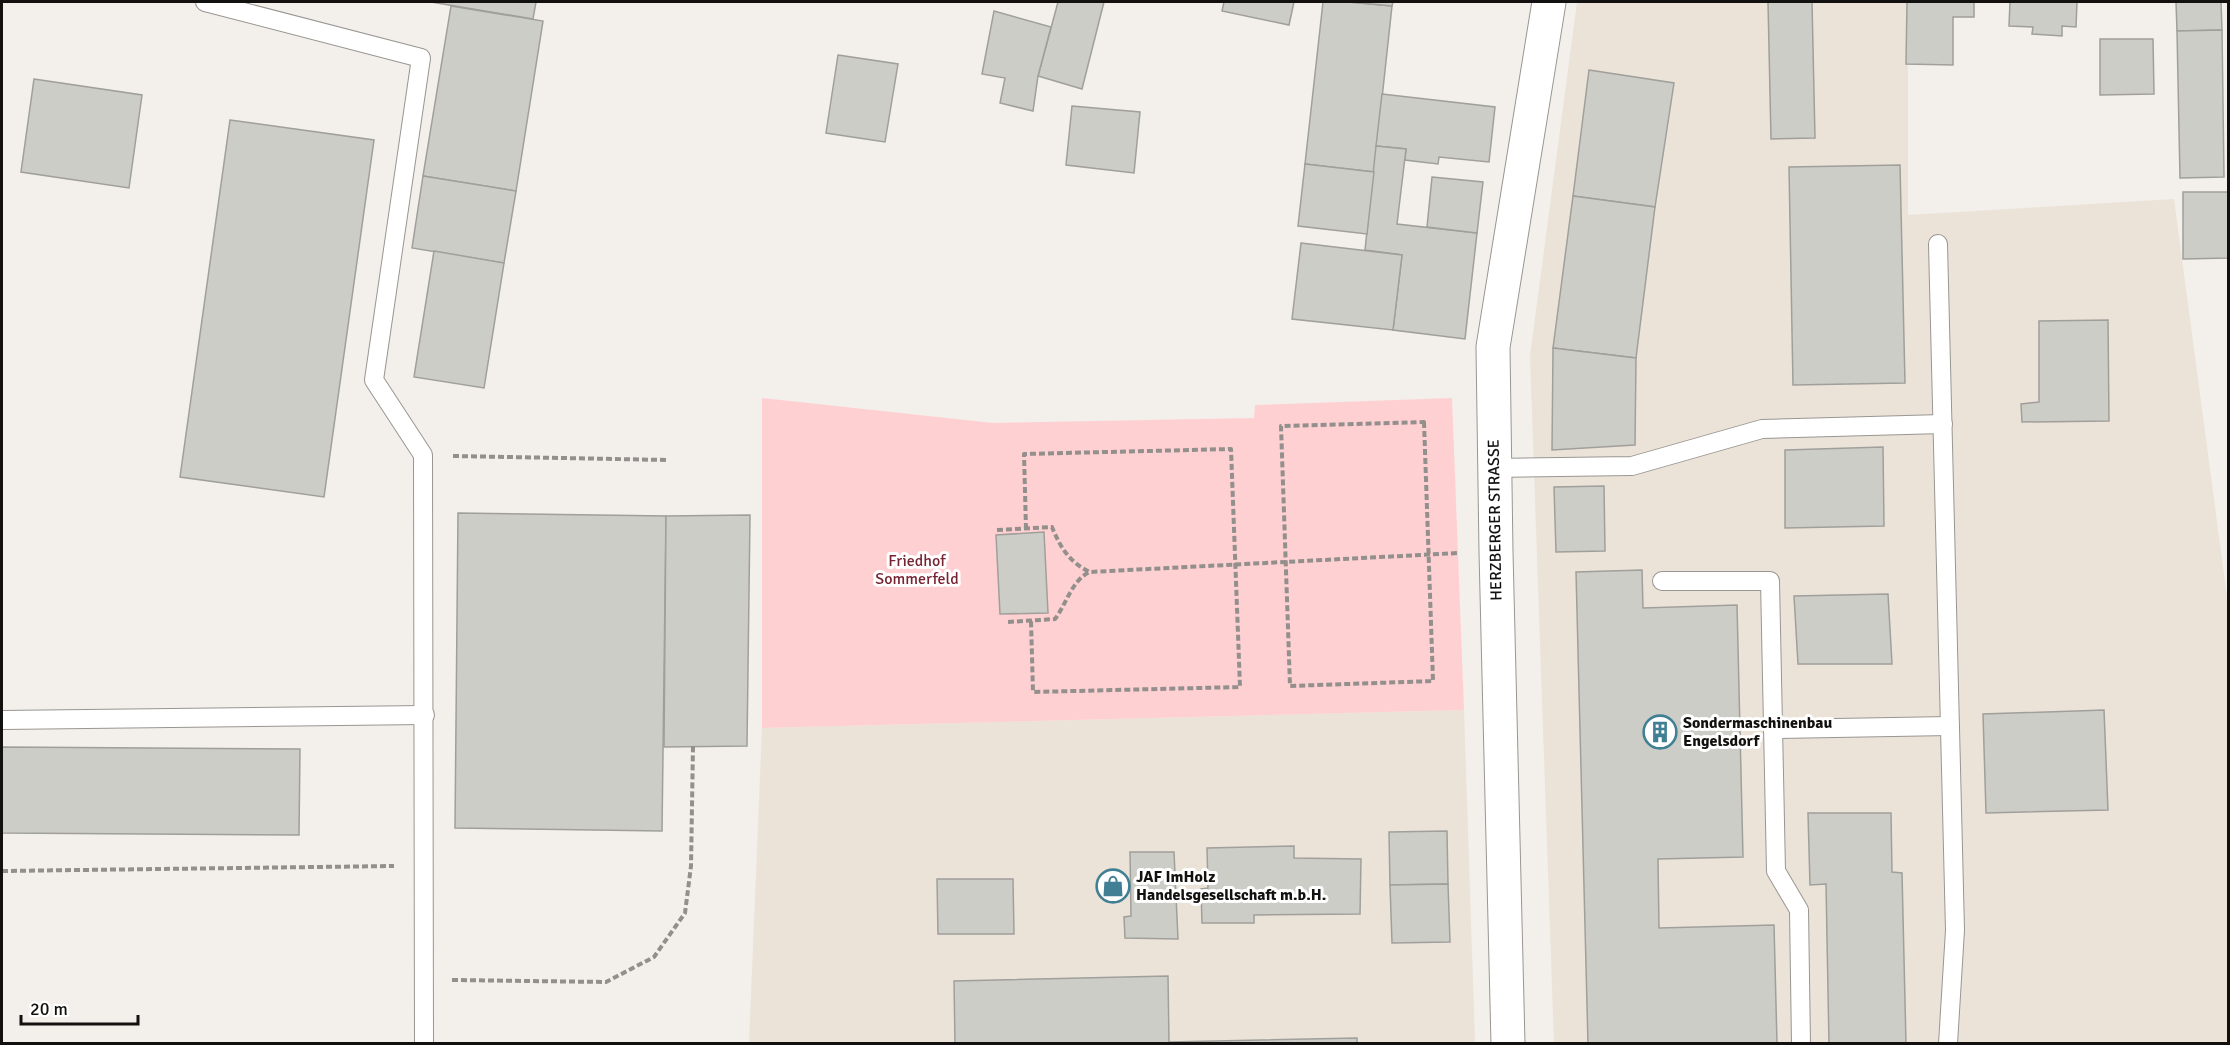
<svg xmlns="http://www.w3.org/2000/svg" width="2230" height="1045" viewBox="0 0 2230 1045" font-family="Signika,sans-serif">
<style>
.built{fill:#ebe3d8}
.green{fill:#ffd0d2}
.building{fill:#cdcdc8;stroke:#a09f9b;stroke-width:1.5}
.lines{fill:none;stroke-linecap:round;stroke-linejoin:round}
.service-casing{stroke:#999692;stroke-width:20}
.secondary-casing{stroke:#999692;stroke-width:35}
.path{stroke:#928f8c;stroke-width:4;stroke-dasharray:6 3;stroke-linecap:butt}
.service{stroke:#fff;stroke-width:18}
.secondary{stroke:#fff;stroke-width:33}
.labels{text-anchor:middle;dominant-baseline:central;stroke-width:6;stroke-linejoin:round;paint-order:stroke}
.street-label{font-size:16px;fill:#121110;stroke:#fff}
.park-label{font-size:16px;fill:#772331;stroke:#fff}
.poi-label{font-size:16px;font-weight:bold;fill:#121110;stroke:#fff;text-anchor:start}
</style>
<rect width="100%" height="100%" fill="#f3efeb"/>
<g class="built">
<path d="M1577,2h331v213l266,-16 53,398 1,446 -674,1 -24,-688z"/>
<path d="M1464,710l11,333 -726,1 13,-316z"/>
</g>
<path class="green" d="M762,398l231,25 261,-5 1,-13 197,-7 12,312 -702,18z"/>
<g class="building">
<path d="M431,2h105l-3,17z"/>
<path d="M1058,2h46l-22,87 -44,-13z"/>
<path d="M1224,2h70l-5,23 -67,-14z"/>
<path d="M1323,2h26l43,4 -18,166 -69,-8z"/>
<path d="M1349,2h44l-1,4z"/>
<path d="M1768,2h44l3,136 -44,1z"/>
<path d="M1907,2h67v15h-21v48l-47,-1z"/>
<path d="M2010,2h67l-1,25 -14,-1v10l-30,-2 1,-7 -24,-1z"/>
<path d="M2176,2h45l1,28 -45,1z"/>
<path d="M451,6l92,15 -27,170 -93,-15z"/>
<path d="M994,11l57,16 -13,49 -5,35 -33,-8 5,-25 -23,-4z"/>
<path d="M2222,30l2,147 -44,1 -3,-147z"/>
<path d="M2100,39h53l1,55 -54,1z"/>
<path d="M838,55l60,9 -13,78 -59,-9z"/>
<path d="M1589,70l85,13 -19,124 -82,-11z"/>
<path d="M34,79l108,16 -13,93 -108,-16z"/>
<path d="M1382,94l113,13 -6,55 -50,-5 -1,7 -33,-4 1,-11 -30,-3z"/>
<path d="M1072,106l68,6 -6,61 -68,-8z"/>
<path d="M230,120l144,20 -50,357 -144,-20z"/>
<path d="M1376,146l30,3 -9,75 80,9 -12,106 -72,-9 9,-75 -37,-5z"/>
<path d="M1305,164l69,8 -7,62 -69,-8z"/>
<path d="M1900,165l5,218 -112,2 -4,-218z"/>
<path d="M423,176l93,15 -12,72 -92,-15z"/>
<path d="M1432,177l51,5 -6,51 -50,-6z"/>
<path d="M2183,192h45v66l-45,1z"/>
<path d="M1573,196l82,11 -19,151 -83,-10z"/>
<path d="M1301,243l101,12 -9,75 -101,-11z"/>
<path d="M434,251l70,12 -20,125 -70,-11z"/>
<path d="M2108,320l1,101 -87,1 -1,-18 18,-2v-81z"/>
<path d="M1553,348l83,10 -1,87 -83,5z"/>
<path d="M1883,447l1,79 -99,2v-78z"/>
<path d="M1604,486l1,65 -49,1 -2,-65z"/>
<path d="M458,513l208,3 -4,315 -207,-3z"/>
<path d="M750,515l-3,231 -83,1 2,-231z"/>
<path d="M1044,532l4,81 -48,1 -4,-79z"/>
<path d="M1642,570l1,38 94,-3 6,252 -85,2 1,69 115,-3 3,119h-189l-12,-472z"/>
<path d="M1888,594l4,70h-94l-4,-68z"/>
<path d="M2104,710l4,100 -122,3 -3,-99z"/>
<path d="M2,747l298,2 -1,86 -297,-2z"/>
<path d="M1808,813h83l1,59 10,1 4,171h-77l-3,-160 -16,1z"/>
<path d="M1447,831l1,53 -58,1 -1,-53z"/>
<path d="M1294,846v12l67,1 -1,55 -106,1v8h-52l-1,-34 7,-1 -1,-40z"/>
<path d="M1130,852h44l4,87 -53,-1 -1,-21 7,-1z"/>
<path d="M937,879h76l1,55h-76z"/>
<path d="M1448,884l2,58 -58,1 -2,-58z"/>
<path d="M1168,976l1,66 188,-4v6h-402l-1,-63z"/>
</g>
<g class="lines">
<g class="service-casing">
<g id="service">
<path d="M205,2l216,56 -47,322 49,75 1,589"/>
<path d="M1938,244l17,686 -7,114"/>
<path d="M1494,468l138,-2 130,-37 181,-5"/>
<path d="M1662,581h108l6,290 23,39 2,134"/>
<path d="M2,720l423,-5"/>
<path d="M1773,729l177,-3"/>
</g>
</g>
<g class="secondary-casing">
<path id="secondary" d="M1508,1044l-12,-492 -3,-205 56,-345"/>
</g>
<g class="path">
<path d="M1424,422l9,259 -143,5 -9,-260z"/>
<path d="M453,456l215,4"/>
<path d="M1026,529l-2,-75 207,-5 9,238 -207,5 -2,-71"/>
<path d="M997,530l55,-3c8,20 18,36 38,45l369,-19"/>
<path d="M1008,622l47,-3c12,-16 16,-37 34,-47"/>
<path d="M2,871l392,-5"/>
<path d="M452,980l154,2 48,-25 31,-44 6,-47 2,-120"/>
</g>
<use href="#service" class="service"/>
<use href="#secondary" class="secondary"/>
</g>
<defs>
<g id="building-ring" transform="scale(1.725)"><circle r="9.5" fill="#fff" stroke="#418094" stroke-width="1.5"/><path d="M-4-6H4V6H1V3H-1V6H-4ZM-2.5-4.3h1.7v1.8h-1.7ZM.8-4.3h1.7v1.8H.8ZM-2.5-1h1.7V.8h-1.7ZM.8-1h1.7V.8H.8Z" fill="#418094"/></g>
<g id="shop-ring" transform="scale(1.725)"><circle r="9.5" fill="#fff" stroke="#418094" stroke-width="1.5"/><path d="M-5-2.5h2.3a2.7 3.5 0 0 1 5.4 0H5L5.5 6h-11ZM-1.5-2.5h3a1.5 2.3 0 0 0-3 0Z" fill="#418094"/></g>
</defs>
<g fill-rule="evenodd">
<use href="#building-ring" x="1660" y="732"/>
<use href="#shop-ring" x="1113" y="886"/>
</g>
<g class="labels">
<g class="street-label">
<text transform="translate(1495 520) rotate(-91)">HERZBERGER STRASSE</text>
</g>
<g class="park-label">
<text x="917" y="561">Friedhof<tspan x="917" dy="18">Sommerfeld</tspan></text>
</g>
<g class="poi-label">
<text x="1683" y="723">Sondermaschinenbau<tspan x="1683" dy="18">Engelsdorf</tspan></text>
<text x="1136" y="877">JAF ImHolz<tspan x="1136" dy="18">Handelsgesellschaft m.b.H.</tspan></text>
</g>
</g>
<rect width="2230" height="1045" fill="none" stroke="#121110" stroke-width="6"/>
<path d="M21 1015v9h117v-9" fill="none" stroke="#121110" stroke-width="3"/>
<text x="30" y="1015" font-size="18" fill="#121110" stroke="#ffffff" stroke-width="4.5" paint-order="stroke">20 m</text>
</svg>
